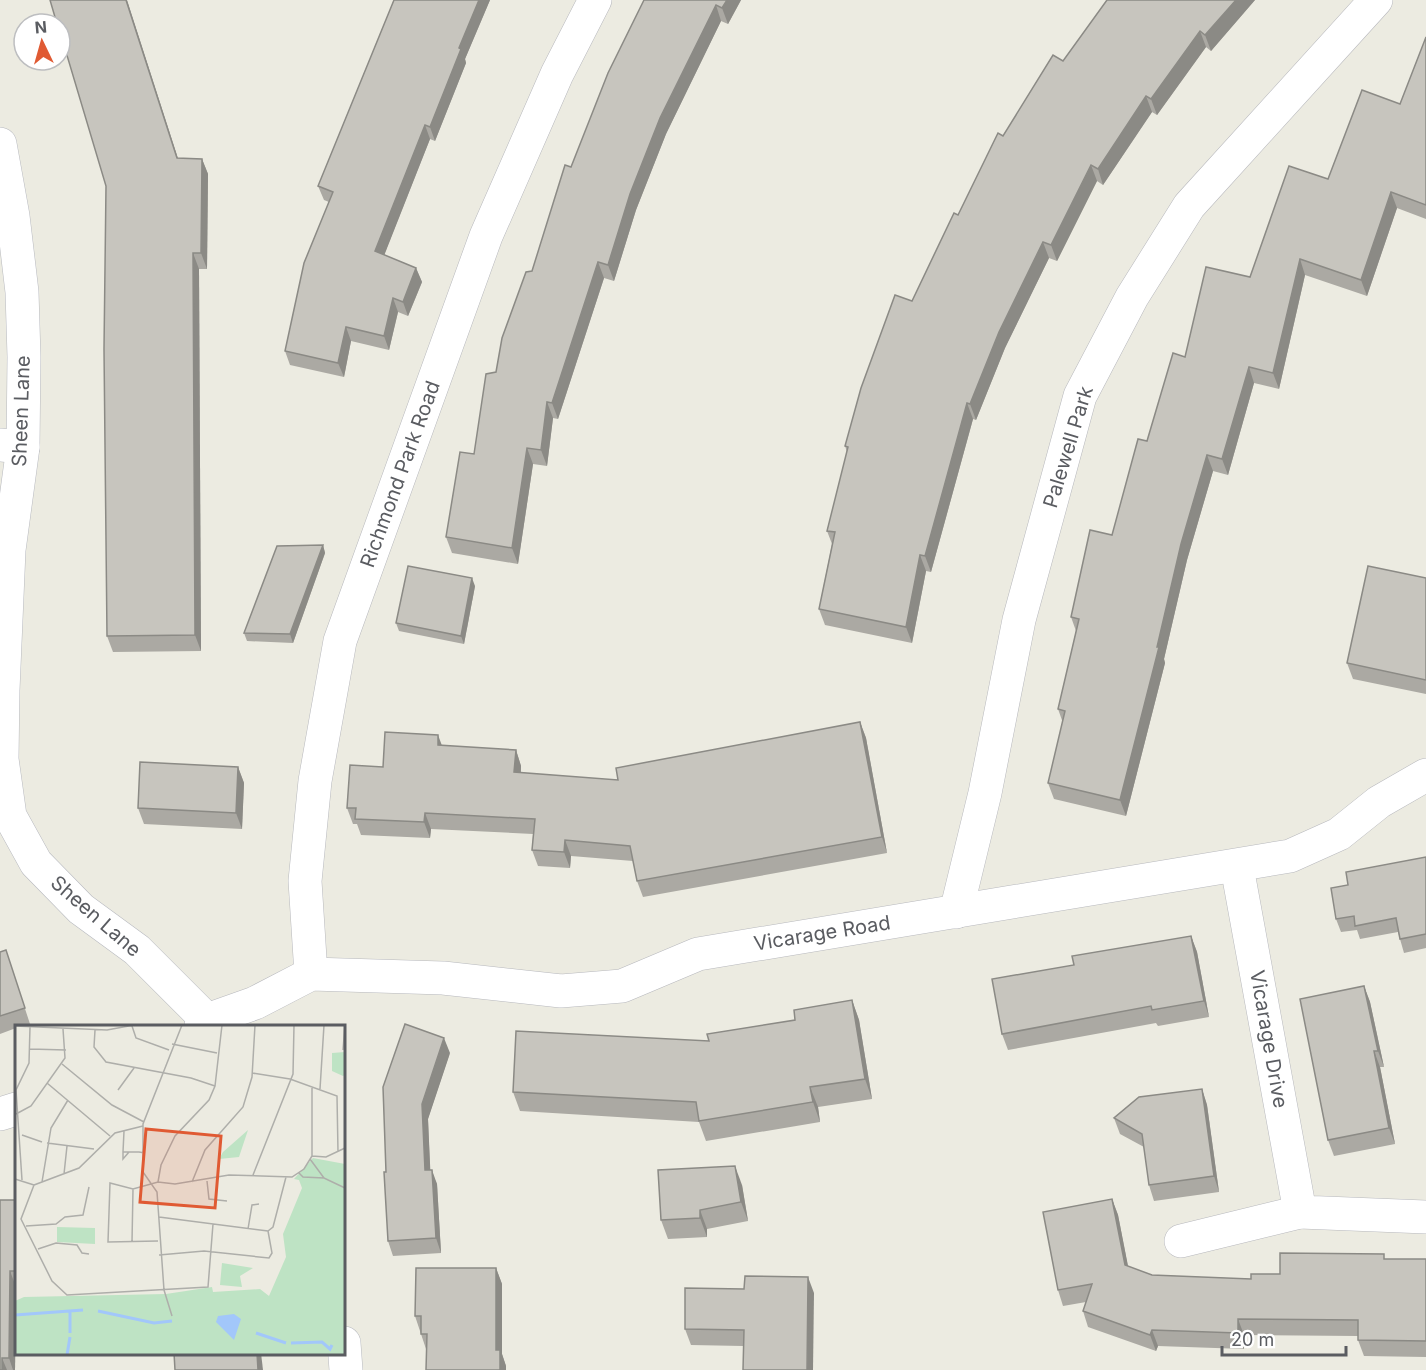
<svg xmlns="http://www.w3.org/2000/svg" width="1426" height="1370" viewBox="0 0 1426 1370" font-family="Inter,sans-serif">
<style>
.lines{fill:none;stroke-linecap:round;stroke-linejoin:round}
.minor-casing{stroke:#b7b8bd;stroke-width:34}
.secondary-casing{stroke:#b7b9bf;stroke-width:34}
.minor{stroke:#fff;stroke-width:33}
.secondary{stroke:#fff;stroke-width:33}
.wall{fill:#aba9a3}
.shaded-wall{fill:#8b8a85}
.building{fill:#c7c5be;stroke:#8b8a85;stroke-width:1.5}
.labels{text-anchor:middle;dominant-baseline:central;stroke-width:6;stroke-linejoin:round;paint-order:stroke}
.street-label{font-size:20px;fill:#5a5c61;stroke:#fff}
.inset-river{fill:none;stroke:#a2c7fa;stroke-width:3}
.inset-road{fill:none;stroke:#aeaeaa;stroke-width:1.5}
.view{fill:#e05a33;fill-opacity:0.15;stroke:#e05a33;stroke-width:3}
.inset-edge{fill:none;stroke:#5a5c61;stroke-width:3}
</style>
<rect width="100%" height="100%" fill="#ecebe1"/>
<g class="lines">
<g class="minor-casing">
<g id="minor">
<path d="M0,445l23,2"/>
<path d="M1237,867l63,345 126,5"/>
<path d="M956,912l29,-119 34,-173 61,-224 52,-99 57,-91 187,-206"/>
<path d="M311,974l-6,-93 10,-100 25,-140 146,-405 71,-162 38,-74"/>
<path d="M201,1026l6,-6 48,-17 56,-29 132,4 118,13 61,-5 76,-32 592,-98 49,-22 40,-32 47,-27"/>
<path d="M0,1114l16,-5"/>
<path d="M1181,1241l119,-29"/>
</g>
</g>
<g class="secondary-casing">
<g id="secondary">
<path d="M0,144l13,72 9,76 2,65 -1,90 -14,103 -6,140 -1,69 8,57 26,47 45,46 56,41 76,76"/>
<path d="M344,1343l2,27"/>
</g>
</g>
<use href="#minor" class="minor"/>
<use href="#secondary" class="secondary"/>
</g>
<g class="wall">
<path d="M394,0h96l-25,59 1,4 -31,78 -5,-2 -46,116 32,13 6,14 -14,34 -10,-4 -9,38 -38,-9 -7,36 -54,-12 -5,-14 44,-149 -5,-2 -6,-14z"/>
<path d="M644,0h97l-13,24 -7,-3 -55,113 -30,76 -22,71 -10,-3 -46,141 -5,-1 -6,48 -14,-2 -15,100 -66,-11 -6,-16 28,-83 22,-82 36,-101 39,-104z"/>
<path d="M1107,0h148l-44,51 -5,-4 -49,68 -5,-3 -49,73 -6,-4 -40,80 -8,-3 -44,90 -29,72 -3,-1 -42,153 -5,-1 -14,72 -87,-18 -6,-16 13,-65 -5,-13 20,-79 -2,-6 67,-145 46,-86 45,-79 60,-75z"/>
<path d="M1426,37v182l-29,-11 -30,88 -62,-21 -26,114 -25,-6 -26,92 -15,-4 -26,89 -23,99 1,4 -39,153 -72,-17 -6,-16 15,-60 -5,-14 18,-78 -5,-14 41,-82 35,-94 38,-84 143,-178 72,-75z"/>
<path d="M178,158l24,1 6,15 -1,95h-8l2,382 -88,1 -6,-16 -1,-450z"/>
<path d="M323,545l2,8 -32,90 -46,-2 -3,-8z"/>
<path d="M1426,578v116l-73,-15 -6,-16z"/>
<path d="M475,586l-11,58 -65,-13 -3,-8z"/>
<path d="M860,722l6,16 21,115 -244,44 -6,-16 -4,-20 -62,-5 -1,12 -32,-2 -6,-16 1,-16 -102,-5 -1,9 -69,-3 -4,-11h-4l-6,-16 36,-41 59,-21 74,4 5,16v7l97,7z"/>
<path d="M238,767l6,16 -2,46 -98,-5 -6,-16z"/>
<path d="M1426,857v91l-22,5 -6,-21 -38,7 -3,-9 -16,2 -5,-13 12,-34z"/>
<path d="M1191,936l6,16 12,65 -51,9 -2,-3 -148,27 -6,-16 72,-69z"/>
<path d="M0,952l11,14 19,58 -7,2h-7v2l-16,6z"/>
<path d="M1364,986l6,16 14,65h-4l15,77 -61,12 -6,-16z"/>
<path d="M852,1000l7,20 13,79 -54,8 2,15 -114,19 -7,-19 -179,-11 -7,-19 282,-72z"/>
<path d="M450,1053l-22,66 2,51 7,14 4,69 -48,3 -5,-15 -2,-69z"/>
<path d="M1202,1089l5,16 12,87 -65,9 -5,-16 -5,-38 -24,-13 -6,-16z"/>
<path d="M742,1185l6,36 -41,8v8l-39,2 -7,-19z"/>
<path d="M1112,1199l6,16 10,52 24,8 99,4 135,-20h40v98l-62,-1 -6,-16v-4l-114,-1v14l-86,-3 -2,5 -68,-24 -5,-16 3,-9 -23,4 -5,-16z"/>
<path d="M16,1200v87l-1,83h-15z"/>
<path d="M496,1268l6,16v70l4,12 -80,-17 -11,-33z"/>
<path d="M814,1293l-71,53 -52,-1 -6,-16z"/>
</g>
<g class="shaded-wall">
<path d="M126,0h1l56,174 -6,-16z"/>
<path d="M479,0h11l-25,59 1,4 -31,78 -5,-14 29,-79z"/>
<path d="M727,0h14l-13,24 -6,-16z"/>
<path d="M1236,0h19l-44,51 -6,-16z"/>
<path d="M716,5l5,16 -55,113 -30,76 -22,71 -6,-16 22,-71 30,-76z"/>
<path d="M1200,31l6,16 -49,68 -6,-16z"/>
<path d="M1146,96l6,16 -49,73 -5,-16z"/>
<path d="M425,125l5,14 -50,127 -5,-15z"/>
<path d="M202,159l6,15 -1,95 -6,-16z"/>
<path d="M1091,165l6,16 -40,80 -6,-16z"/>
<path d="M1391,192l6,16 -30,88 -6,-16z"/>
<path d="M1043,242l6,16 -44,90 -29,72 -6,-16 29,-72z"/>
<path d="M193,253l6,16 2,382 -6,-16z"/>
<path d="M1300,259l5,16 -26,114 -6,-16z"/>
<path d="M598,262l6,16 -46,141 -6,-16z"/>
<path d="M416,268l6,14 -14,34 -5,-14z"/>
<path d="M393,298l5,14 -9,38 -5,-14z"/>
<path d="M346,327l5,14 -7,36 -6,-14z"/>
<path d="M1249,367l5,16 -26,92 -6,-16z"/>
<path d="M547,402l6,16 -6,48 -6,-16z"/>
<path d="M967,403l6,16 -42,153 -6,-16z"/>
<path d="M527,448l6,16 -15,100 -6,-16z"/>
<path d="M1207,455l6,16 -26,89 -23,99 1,4 -39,153 -6,-16 61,-256z"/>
<path d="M323,545l2,8 -32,90 -3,-9z"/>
<path d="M920,555l6,16 -14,72 -6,-16z"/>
<path d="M472,578l3,8 -11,58 -3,-8z"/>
<path d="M860,722l6,16 21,115 -5,-16z"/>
<path d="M438,735l6,16 -6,-6z"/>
<path d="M516,750l5,16 -1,22 -6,-16z"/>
<path d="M238,767l6,16 -2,46 -6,-16z"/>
<path d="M425,813l6,16 -1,9 -6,-16z"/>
<path d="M565,840l6,16 -1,12 -6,-16z"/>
<path d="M1191,936l6,16 12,65 -5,-16z"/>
<path d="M1364,986l6,16 14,65 -6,-16z"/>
<path d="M852,1000l7,20 13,79 -7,-20z"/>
<path d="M444,1038l6,15 -22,66 3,66 -6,-15 -3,-66z"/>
<path d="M1374,1051l6,16 15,77 -6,-16z"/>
<path d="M810,1087l8,20 2,15 -7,-20z"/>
<path d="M1202,1089l5,16 12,87 -5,-16z"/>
<path d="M735,1166l7,19 6,36 -7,-19z"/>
<path d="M432,1170l5,14 4,69 -5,-15z"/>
<path d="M1112,1199l6,16 13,66 -6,-16z"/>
<path d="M700,1210l7,19v8l-7,-19z"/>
<path d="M496,1268l6,16v70l4,12v4h-6l-4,-20z"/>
<path d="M10,1271l6,16 -1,83h-2l-4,-12z"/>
<path d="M808,1277l6,16 -1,77h-6z"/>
<path d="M1238,1319l6,16v14l-6,-16z"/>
<path d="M1152,1330l6,16 -2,5 -6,-16z"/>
<path d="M257,1353h4l2,17h-5z"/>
<path d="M2,1358l5,12h-5z"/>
</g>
<g class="building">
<path d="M50,0h76l51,158 25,1 -1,94h-8l2,382 -88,1 -3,-287 2,-163 -46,-154v-8h-3z"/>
<path d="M394,0h85l-20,48 2,1 -31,78 -5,-2 -50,126 41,17 -13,34 -10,-4 -9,38 -38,-9 -8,36 -53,-12 19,-88 29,-71 -15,-6z"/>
<path d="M644,0h83l-5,8 -6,-3 -56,113 -30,76 -22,71 -10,-3 -46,141 -5,-1 -6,48 -14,-2 -15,100 -66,-11 14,-85 14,2 12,-80 10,-2 6,-34 24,-66 6,-1 33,-106 6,2 37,-94z"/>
<path d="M1107,0h129l-31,35 -5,-4 -49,68 -5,-3 -48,73 -7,-4 -40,80 -8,-3 -44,90 -29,72 -3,-1 -42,153 -5,-1 -14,72 -87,-18 16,-77 -8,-1 21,-84 -3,-1 16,-58 34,-93 17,6 42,-88 4,2 40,-82 5,3 50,-81 10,6z"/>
<path d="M1426,37v168l-35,-13 -30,88 -61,-21 -27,114 -24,-6 -27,92 -15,-4 -26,89 -24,103h2l-39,153 -72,-17 17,-72 -7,-2 21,-90 -8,-2 19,-87 22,5 26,-96 9,2 26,-88 12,4 21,-90 44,10 39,-111 39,13 34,-89 38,14z"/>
<path d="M323,545l-33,89 -46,-1 33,-87z"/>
<path d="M408,566l64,12 -11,58 -65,-13z"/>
<path d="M1368,566l58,12v102l-79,-17z"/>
<path d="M860,722l22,115 -245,44 -7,-35 -65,-6 -1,12 -32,-2 3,-31 -110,-6 -1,9 -69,-3 1,-11h-9l3,-43 33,2 2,-35 53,3v10l78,5 -2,22 104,8 -2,-12z"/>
<path d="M140,762l98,5 -2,46 -98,-5z"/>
<path d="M1426,857v77l-26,5 -4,-21 -41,8 -1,-10 -18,3 -5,-31 17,-3 -2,-13z"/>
<path d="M1191,936l13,65 -52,9 -1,-4 -149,28 -10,-55 82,-14 -2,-9z"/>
<path d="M6,950l19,58 -25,8v-64z"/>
<path d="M1364,986l14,65h-4l15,77 -61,12 -28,-141z"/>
<path d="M852,1000l13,79 -55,8 3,15 -114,19 -3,-19 -183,-10 3,-61 193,10 -2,-7 88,-14 -1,-10z"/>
<path d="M405,1024l39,14 -22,66 3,66h7l4,68 -48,3 -4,-69h2l-3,-85z"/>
<path d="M1202,1089l12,87 -65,9 -7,-51 -28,-16 25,-21z"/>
<path d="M735,1166l6,36 -41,8v8l-39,2 -3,-50z"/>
<path d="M1112,1199l13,66 27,10 99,4v-5h29v-21l104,1v5h42v82l-68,-1v-20l-120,-1v14l-86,-3 -2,5 -67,-24 9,-27 -34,6 -15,-78z"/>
<path d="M0,1200h16v71h-6l-1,87h-7v12h-2z"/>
<path d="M416,1268h80v82h4v20h-74l1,-36h-6v-18h-6z"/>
<path d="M745,1276l63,1 -1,93h-64l1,-40 -59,-1v-41l59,1z"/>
<path d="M174,1353h83l1,17h-83z"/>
</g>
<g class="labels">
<g class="street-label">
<text transform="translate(21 411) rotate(-88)">Sheen Lane</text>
<text transform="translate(1068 447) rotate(-73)">Palewell Park</text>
<text transform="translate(400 474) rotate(-70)">Richmond Park Road</text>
<text transform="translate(96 916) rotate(41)">Sheen Lane</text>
<text transform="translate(822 933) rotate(-9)">Vicarage Road</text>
<text transform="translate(1269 1039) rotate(80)">Vicarage Drive</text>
</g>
</g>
<g transform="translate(15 1025)">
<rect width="330" height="330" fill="#ecebe1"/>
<path d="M330,27v23l-2,1 -11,-5v-18zM233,105l-9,27 -20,2 4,-7zM298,133l32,6v191h-330v-54l9,-4 142,-3 46,-7 1,5 47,-3 9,7 17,-39 -3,-23 19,-46 -3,-8 -5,-1zM42,202l38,1v16l-38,-2zM207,238l31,5 -13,8 2,11 -22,-2z" fill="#bee3c4"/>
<path d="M219,289l7,5 -7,21 -18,-18 2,-6z" fill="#a2c7fa"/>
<path class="inset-river" d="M83,286l56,12 18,-2M0,290l68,-5M55,308v-22M241,308l30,10M276,318l31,-1 8,7 2,-4M52,330l3,-18"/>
<path class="inset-road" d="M0,1l92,4 27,-5M117,1l4,12 33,12M80,5l-1,17 12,15 85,16 24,8M157,19l45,9M15,24l36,1M328,25l2,-25M47,39l50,41 32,17M237,48l38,6 47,17 1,56M32,58l63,53M297,63v68M305,64l4,-64M103,65l16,-22M1,89l15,-8 34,-48 -2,-29M7,110l20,7M32,118l47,6M108,127l1,-21M114,127l-6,7v-7h16l6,1M297,131l14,1 19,-9M295,134l14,19M284,148l4,4 21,1 21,10M49,149l3,-28M238,150l40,-101 1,-49M0,154l19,6M7,155l-6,-90 13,-27 1,-36M192,156l2,18 18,2M27,157l9,-54 17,-28M143,157l3,-17 14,-29 34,-36 6,-14 7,-61M177,157l13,-32 38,-43 9,-30 3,-52M19,160l-13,34 31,62 15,14 141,-8 5,-63M19,160l45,-17 36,-35 28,-7M144,192l109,14M11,201l30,-2 9,-7 18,-2 6,-28M233,204l4,-24 7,-1M253,206l5,-4 13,-50M143,216l-50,1 2,-59 23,6 25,-7 17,2 54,-9 63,2 12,-8 8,-13M117,217l1,-53M23,224l18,-6 21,2 5,8 7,1M144,230l45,-4 65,7 3,-5 -4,-22M149,265l8,26M149,265l-7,-98 -14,-20v-48l39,-99"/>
<path class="view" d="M131,104l75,7 -6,72 -75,-6z"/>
<rect width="330" height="330" class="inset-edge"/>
</g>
<g transform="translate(42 42) rotate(355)"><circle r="28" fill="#ffffff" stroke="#bdbec0" stroke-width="1.5"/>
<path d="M0-4.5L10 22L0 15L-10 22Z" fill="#e05a33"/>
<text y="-9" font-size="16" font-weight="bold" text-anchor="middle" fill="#5a5c61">N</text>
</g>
<path d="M1222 1346v9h124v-9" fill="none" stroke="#5a5c61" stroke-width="3"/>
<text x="1231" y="1346" font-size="18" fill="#5a5c61" stroke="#ffffff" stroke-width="4.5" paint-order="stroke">20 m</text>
</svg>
